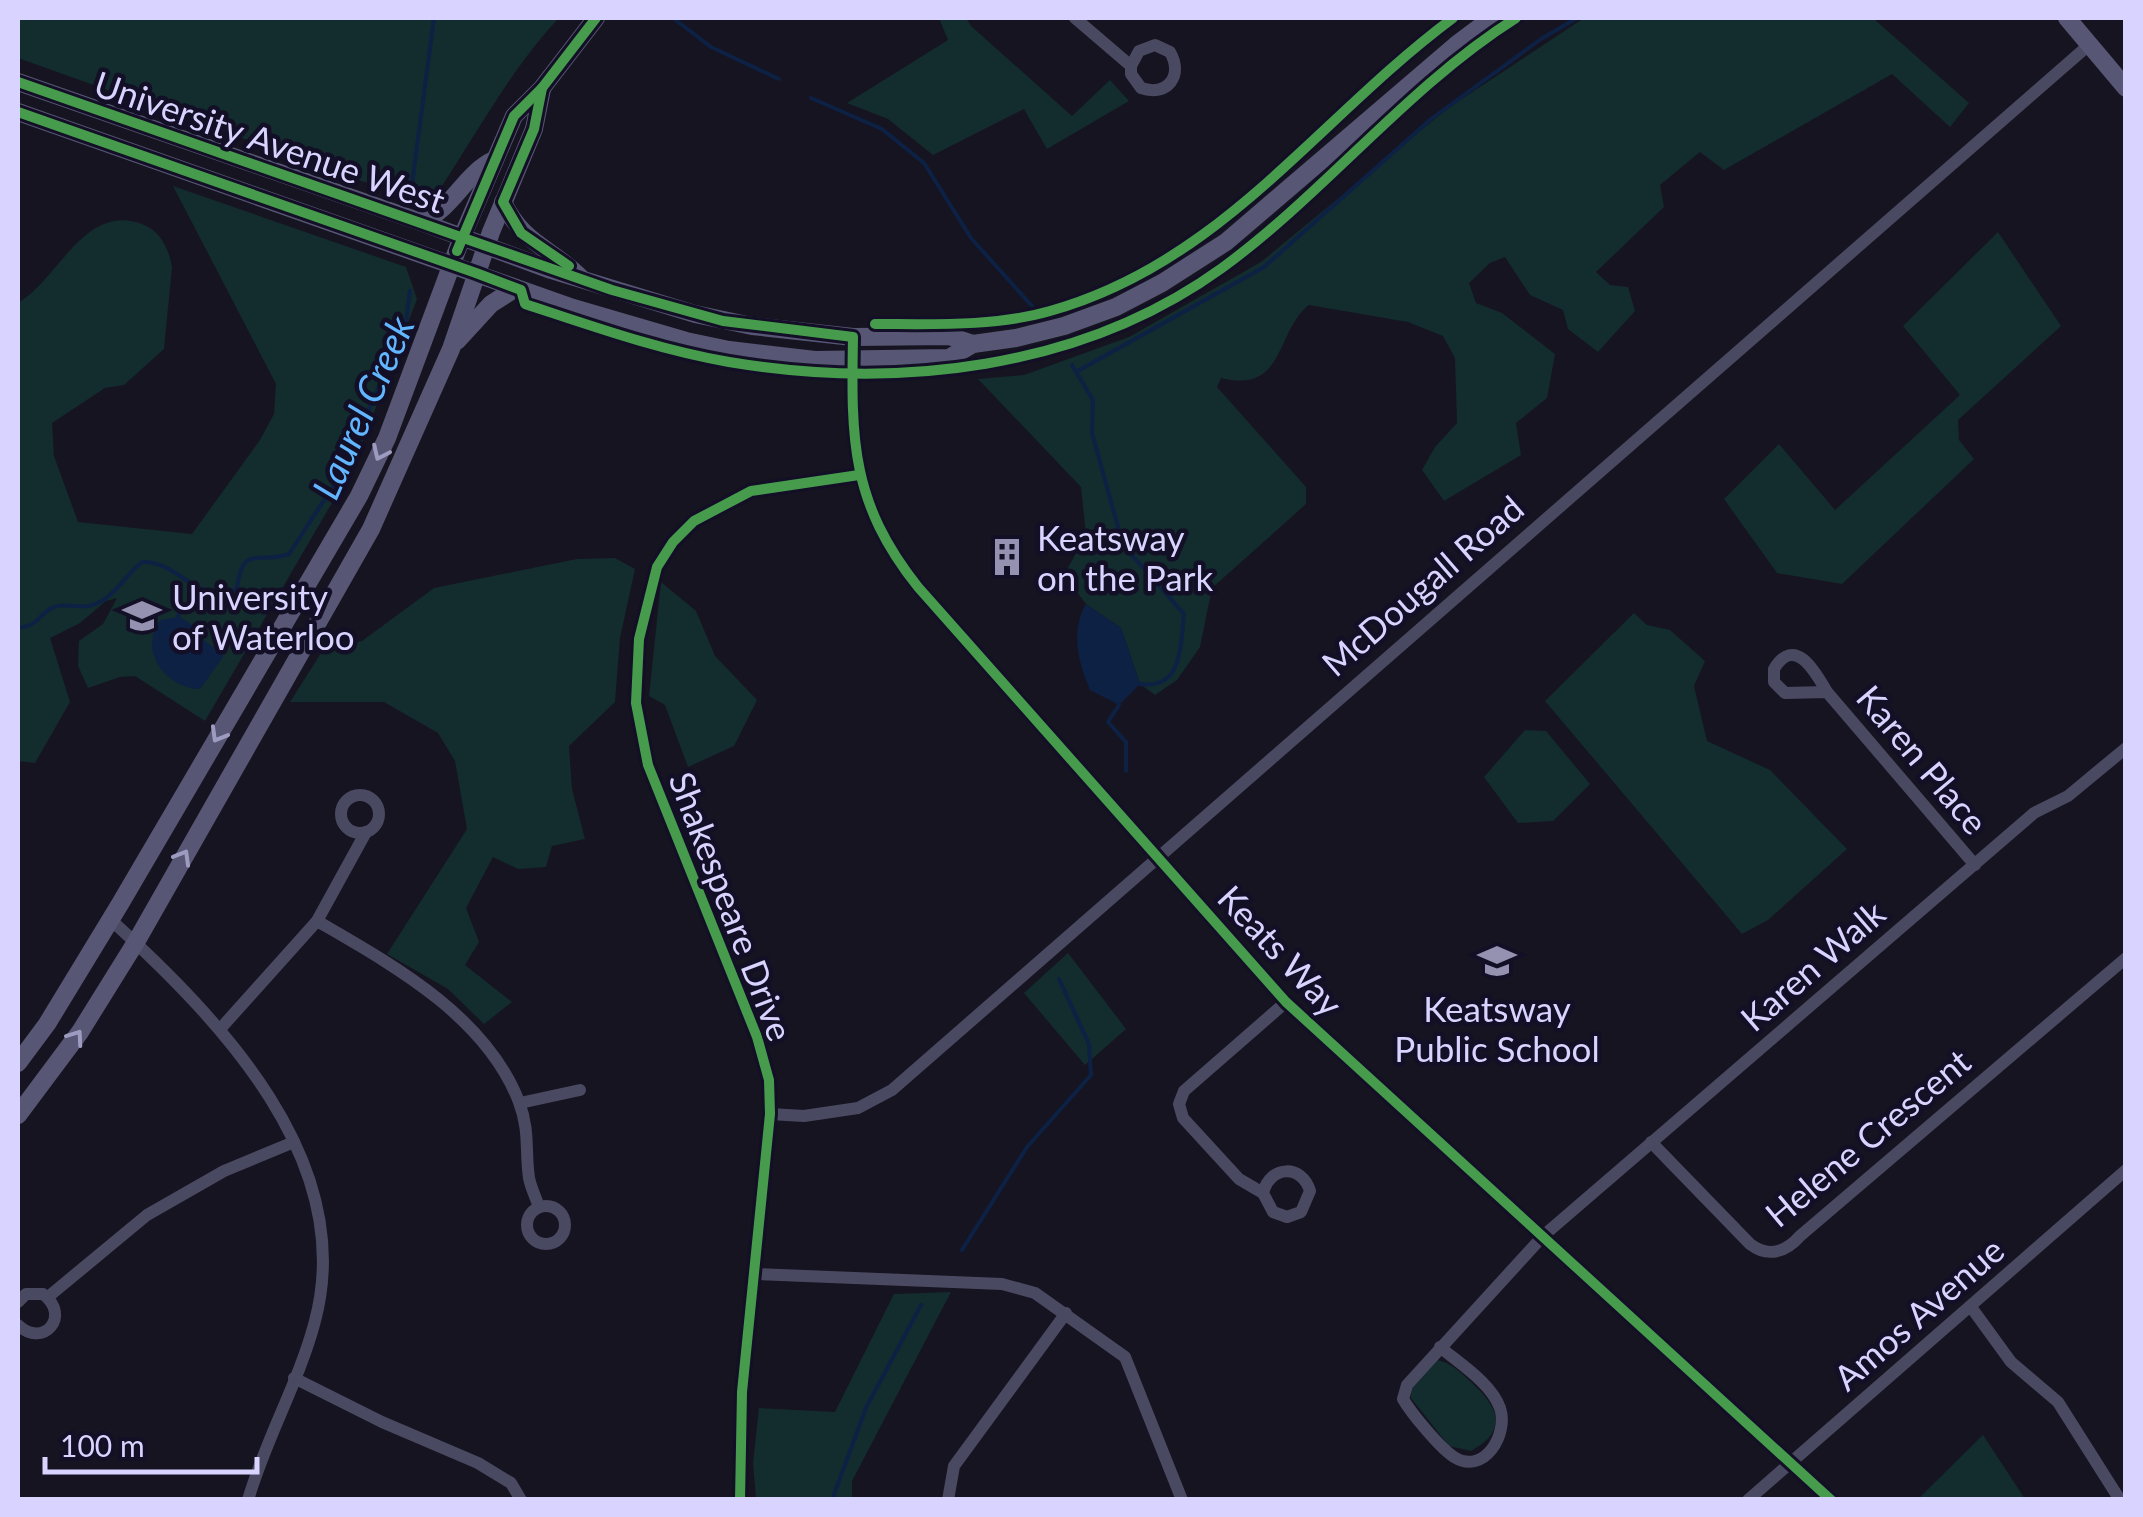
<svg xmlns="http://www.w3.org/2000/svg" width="2143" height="1517" viewBox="0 0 2143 1517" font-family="Lato,sans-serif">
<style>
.green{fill:#132c2d}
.water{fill:#0d2144}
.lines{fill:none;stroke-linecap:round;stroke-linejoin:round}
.stream{stroke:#0d2144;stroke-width:4}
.minor{stroke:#4a4962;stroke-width:12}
.tertiary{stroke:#4a4962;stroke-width:15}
.secondary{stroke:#575674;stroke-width:18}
.cycleway-casing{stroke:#130f26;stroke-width:16}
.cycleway{stroke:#469c4c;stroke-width:10}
.oneway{stroke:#9e9bc0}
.labels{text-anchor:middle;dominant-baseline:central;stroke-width:9;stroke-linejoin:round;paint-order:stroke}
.street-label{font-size:35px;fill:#d9d4ff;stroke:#130f26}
.poi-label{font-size:35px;fill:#d9d4ff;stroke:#130f26;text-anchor:start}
.water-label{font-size:38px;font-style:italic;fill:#62b6ff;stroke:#130f26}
</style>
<rect width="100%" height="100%" fill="#161421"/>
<g class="green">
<path d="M18,18h541c-52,55 -87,125 -130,187l-411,-147z"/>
<path d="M939,18h27l5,8 101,90 38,-36 19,21 -82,48 -23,-40 -91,46 -45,-36 -41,-16 101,-63z"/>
<path d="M1584,18h289l96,85 -19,24 -58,-53 -168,96 -24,-18 -40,33 4,22 -68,65 14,13 18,2 7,24 -37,41 -30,-23 -5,-19 -33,-15 -25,-38 -15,6 -21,20 7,20 26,10 53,41 -8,44 -31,25 5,32 -77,46 -22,-31 13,-23 22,-24 -2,-65 -12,-22 -35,-14 -99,-17c-34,26 -23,89 -88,73l-4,9 89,100v17l-94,84 -12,59 -23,33 -22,15 -15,-11 -19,-56 -35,-24 -22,-29 22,-40 -5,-48 -103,-108 46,-4 105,-38 132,-75 187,-154z"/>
<path d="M173,186l233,81 11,32 -63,166 -149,256 -70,-45 -15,1 -32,11 -10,-22 1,-25 24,-17 14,-26 -11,3 -26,22 -30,15 20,64 -35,61 -17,-2v-130l4,-3 -4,-3v-322c41,-24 66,-100 124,-79 18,6 27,25 30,43l-8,82 -40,36 -19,3 -53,35 2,33 24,66 114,12 68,-94 14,-26 2,-30z"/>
<path d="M1998,232l63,94 -103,94 1,20 15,19 -132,125 -65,-11 -53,-74 55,-55 56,66 125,-115 -57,-69z"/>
<path d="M615,558l20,11 -15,69 -5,64 -46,44 3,43 13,50 -33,7 -6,21 -28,2 -25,-12 -27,51 13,34 -14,23 47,37 -28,22 -36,-35 -61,-35 80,-125 -12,-68 -17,-28 -54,-31h-94l33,-52 39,-9 72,-53 143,-29z"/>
<path d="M661,582l35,29 19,45 42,44 -23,46 -46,21 -23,-62 -16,-9z"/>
<path d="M1634,613l13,12 23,5 35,31 -11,25 13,55 63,29 77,79 -79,71 -26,14 -197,-233z"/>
<path d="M1525,730l21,1 44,53 -37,37 -35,2 -34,-46z"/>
<path d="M1068,953l58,76 -41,36 -61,-72z"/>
<path d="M951,1292l-99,189v18h-96l-3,-36 6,-55 76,4 59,-118z"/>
<path d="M1437,1360c15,3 23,12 34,22 27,25 39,48 0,69l-22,-5 -38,-48 -1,-11z"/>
<path d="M1983,1435l42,64h-107z"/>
</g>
<g class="water">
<path d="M1086,604l35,24 19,56 -21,21 -29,-15c-12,-29 -20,-58 -4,-86z"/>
<path d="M178,617c20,5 22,29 43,32l2,8 -23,32c-35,-1 -63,-40 -39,-69z"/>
</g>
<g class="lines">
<g class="stream">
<path d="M673,18l38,29 68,32"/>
<path d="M811,98l71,31 42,34 47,75 61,68"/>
<path d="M412,184l22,-166"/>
<path d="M1072,365l21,35 -1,33 31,112 61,69c-4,32 -1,76 -44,70"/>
<path d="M1076,372l188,-105 167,-148 110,-80 36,-21"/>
<path d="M178,617l3,-8 21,-16"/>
<path d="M18,628c21,-3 17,-9 32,-19 12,-7 26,-1 39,-3 25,-6 34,-29 53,-44 35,-3 64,51 95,26 6,-45 21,-23 52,-34l54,-83 63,-149 4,-31"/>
<path d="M1119,705l-11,17 18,20v29"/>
<path d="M962,1250l65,-103 64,-72 -2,-31 -30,-65"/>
<path d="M832,1500l34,-92 55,-103"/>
</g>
<g class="minor">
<path d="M1075,18l56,48v8l10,14c26,9 43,-12 29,-36l-15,-7 -16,6 -8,15"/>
<path d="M1827,692l-42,1 -11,-11v-13c21,-35 42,4 53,23l148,173"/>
<circle cx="360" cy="814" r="19"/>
<path d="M111,920c107,98 247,240 204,401 -16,61 -49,117 -67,179"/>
<path d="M317,921c76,44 169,95 202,181 11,29 6,49 10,76 2,10 7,20 10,29"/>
<path d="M221,1028l96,-107 49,-89"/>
<path d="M520,1103l60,-13"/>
<path d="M770,1114l34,2 54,-8 34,-18 1198,-1046"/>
<path d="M1651,1142l99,102c18,14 36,8 50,-8l326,-278"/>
<path d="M1263,1193c7,-28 39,-29 47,-2l-9,21 -14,5 -14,-5 -10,-19 -24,-14 -56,-61 -4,-14 5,-13 102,-89"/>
<circle cx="546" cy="1225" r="19"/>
<path d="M756,1274l246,10 33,9 90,64 57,143"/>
<path d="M48,1297l99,-82 77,-44 70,-29"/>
<path d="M18,1302l8,-8h17c29,22 0,55 -25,31"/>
<path d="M1971,1307l40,55 47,40 62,98"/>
<path d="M1440,1347c20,17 51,36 60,61 9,26 -16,68 -46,49 -14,-9 -43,-44 -51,-58l4,-14 136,-149 491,-423 34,-17 58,-48"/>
<path d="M294,1378l88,44 96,41 33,20 10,17"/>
<path d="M740,1500l2,-108 28,-278 -1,-34 -12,-43 -109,-272 -12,-62 3,-64 18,-72 16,-25 21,-21 57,-30 108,-16"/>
<path d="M948,1500l6,-34 112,-153"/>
<path d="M1748,1500l378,-330"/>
</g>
<path class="tertiary" d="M853,337c-2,103 -2,166 65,250l368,415 545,498"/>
<g class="secondary">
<path d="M2067,18l59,70"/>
<path d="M18,82l403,140 130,48 144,44 57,12 101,11 96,-1 24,8"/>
<path d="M18,112l555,196 113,33 43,9 86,10 134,-2 24,-14 43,-6 48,-12 52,-19 46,-24 64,-41 230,-197 36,-27"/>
<path d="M503,202c20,42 47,45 78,76"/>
<path d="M421,222c33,-14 43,-48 73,-62"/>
<path d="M457,341l34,-37 25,-16"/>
<path d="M18,1063l29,-39 73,-120 239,-408 28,-58 75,-201 52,-121 28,-28 54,-70"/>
<path d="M18,1115l62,-83 56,-90 235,-413 80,-180 40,-117 43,-103 8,-40"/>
</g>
<g class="cycleway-casing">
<g id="cycleway">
<path d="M18,82l594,208 111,31 130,16c-2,103 -2,166 65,250l368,415 545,498"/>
<path d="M542,88l-8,41 -31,73 18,31 48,33"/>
<path d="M18,112l458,161 45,17 4,14c67,22 134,46 204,58 168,28 352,8 493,-94 104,-76 185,-181 294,-250"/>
<path d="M457,251l57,-135 28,-28 54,-70"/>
<path d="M875,324c56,0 120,3 175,-13 172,-48 267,-192 403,-293"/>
<path d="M740,1500l2,-108 28,-278 -1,-34 -12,-43 -109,-272 -12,-62 3,-64 18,-72 16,-25 21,-21 57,-30 108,-16"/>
</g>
</g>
<use href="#cycleway" class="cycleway"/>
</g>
<defs><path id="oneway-chevron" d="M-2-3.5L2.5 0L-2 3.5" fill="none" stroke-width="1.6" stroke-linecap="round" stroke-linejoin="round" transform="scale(2.5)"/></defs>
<g class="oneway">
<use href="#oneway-chevron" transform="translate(380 453) rotate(115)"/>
<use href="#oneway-chevron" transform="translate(218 735) rotate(120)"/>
<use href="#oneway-chevron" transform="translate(183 857) rotate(-60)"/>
<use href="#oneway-chevron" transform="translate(76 1037) rotate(-55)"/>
</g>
<defs>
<g id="building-bare" transform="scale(3)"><path d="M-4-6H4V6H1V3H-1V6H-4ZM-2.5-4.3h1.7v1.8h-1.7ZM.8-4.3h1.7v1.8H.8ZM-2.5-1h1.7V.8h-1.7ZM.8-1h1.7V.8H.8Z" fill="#9591b1" stroke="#130f26" stroke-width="2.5" paint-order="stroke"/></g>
<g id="university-bare" transform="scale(3)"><path d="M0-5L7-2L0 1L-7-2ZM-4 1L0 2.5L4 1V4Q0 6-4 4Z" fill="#9591b1" stroke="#130f26" stroke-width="2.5" paint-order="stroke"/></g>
<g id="school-bare" transform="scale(3)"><path d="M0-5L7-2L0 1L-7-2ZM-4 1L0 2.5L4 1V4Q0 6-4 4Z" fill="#9591b1" stroke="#130f26" stroke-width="2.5" paint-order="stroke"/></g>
</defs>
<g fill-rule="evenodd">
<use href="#building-bare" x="1007" y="557"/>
<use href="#university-bare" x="142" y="616"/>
<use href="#school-bare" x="1497" y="961"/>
</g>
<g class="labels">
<g class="street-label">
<text transform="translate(270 141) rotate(19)">University Avenue West</text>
<text transform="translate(1422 585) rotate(-41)">McDougall Road</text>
<text transform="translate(1923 759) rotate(50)">Karen Place</text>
<text transform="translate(732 906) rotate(69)">Shakespeare Drive</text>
<text transform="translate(1281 950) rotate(47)">Keats Way</text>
<text transform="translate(1812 965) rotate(-41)">Karen Walk</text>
<text transform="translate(1867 1137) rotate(-40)">Helene Crescent</text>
<text transform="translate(1918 1313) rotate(-41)">Amos Avenue</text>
</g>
<g class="poi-label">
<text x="1037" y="537">Keatsway<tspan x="1037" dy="40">on the Park</tspan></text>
<text x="172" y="596">University<tspan x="172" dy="40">of Waterloo</tspan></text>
<text x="1497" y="1008" text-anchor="middle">Keatsway<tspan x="1497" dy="40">Public School</tspan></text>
</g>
<g class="water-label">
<text transform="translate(362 407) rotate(-66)">Laurel Creek</text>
</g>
</g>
<rect width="2143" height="1517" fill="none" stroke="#d9d4ff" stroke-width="40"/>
<path d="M45 1457v15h212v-15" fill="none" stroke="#d9d4ff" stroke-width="5"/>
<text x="60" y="1457" font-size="30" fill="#d9d4ff" stroke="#130f26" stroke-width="8" paint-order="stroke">100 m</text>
</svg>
